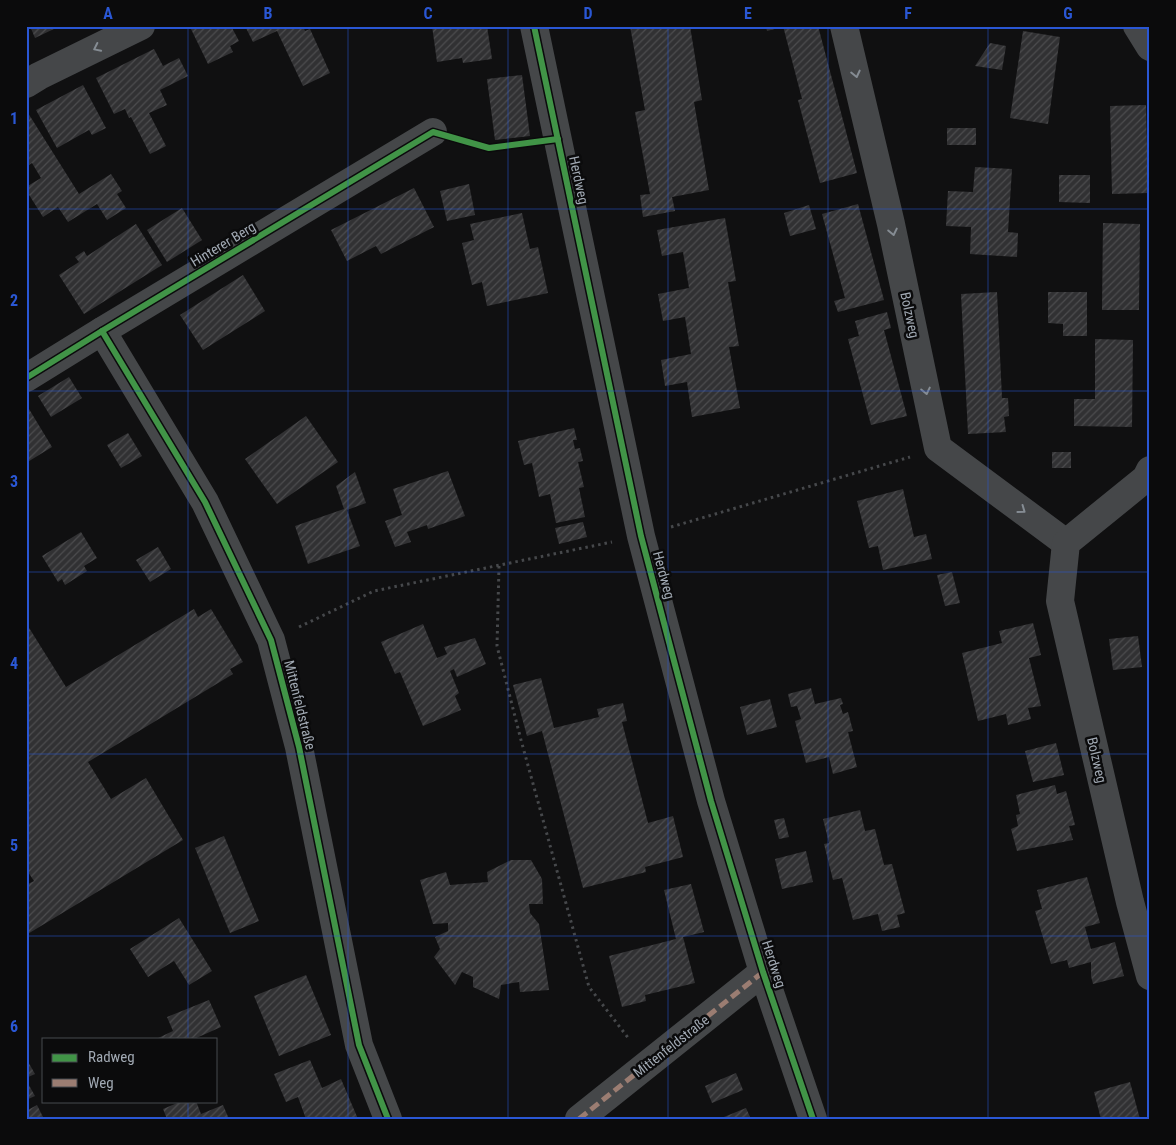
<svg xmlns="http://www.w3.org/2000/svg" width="1176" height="1145" viewBox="0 0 1176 1145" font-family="'Roboto Condensed',sans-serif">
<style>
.building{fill:url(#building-hatch)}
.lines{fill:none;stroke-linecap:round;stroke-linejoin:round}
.path{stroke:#46484b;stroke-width:3;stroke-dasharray:2.5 4;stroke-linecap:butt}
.minor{stroke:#454749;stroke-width:28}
.quiet{stroke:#9b7d72;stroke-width:5;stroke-dasharray:10 5;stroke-linecap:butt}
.cycleway-casing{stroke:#0b0b0c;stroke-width:9}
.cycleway{stroke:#419447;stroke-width:6}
.oneway{stroke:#858c93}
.grid{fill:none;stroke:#2a57d4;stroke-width:1;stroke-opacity:0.55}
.labels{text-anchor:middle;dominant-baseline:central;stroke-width:5;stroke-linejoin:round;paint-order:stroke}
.street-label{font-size:14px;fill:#a1a9b3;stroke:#0b0b0c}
.neatline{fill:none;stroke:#2a57d4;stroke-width:2}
.grid-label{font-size:16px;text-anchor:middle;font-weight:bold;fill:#2a57d4}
</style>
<defs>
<pattern id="building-hatch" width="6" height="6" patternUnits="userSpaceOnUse" patternTransform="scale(1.25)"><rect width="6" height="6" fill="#313133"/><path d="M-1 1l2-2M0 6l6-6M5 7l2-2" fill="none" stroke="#4c4c4e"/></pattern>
</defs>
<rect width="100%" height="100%" fill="#101011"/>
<g class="building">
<path d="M30,26h30l-25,12z"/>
<path d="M197,26h34l8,15 -9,5 3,6 -25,12 -17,-35z"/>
<path d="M245,26h58l2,5 5,-2 20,44 -27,13 -26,-55 -24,11z"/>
<path d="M432,26h55l5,33 -29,4 -1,-5 -25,4z"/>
<path d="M630,26h60l12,74 -8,2 15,88 -37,7 3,14 -32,6 -3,-22 10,-1 -15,-82 10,-2z"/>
<path d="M766,26h16v1l-15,4z"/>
<path d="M783,26h35l39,147 -37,10 -22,-83 4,-1z"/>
<path d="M1023,31l37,6 -12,87 -38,-6z"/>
<path d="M990,43l16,3 -4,24 -27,-4z"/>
<path d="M154,49l9,17 16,-8 9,18 -28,14 7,15 -18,8 17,33 -16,8 -19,-37 -2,1 -4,-9 -11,5 -18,-36z"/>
<path d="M522,75l8,61 -35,4 -8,-61z"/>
<path d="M83,85l23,43 -14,7 -3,-5 -32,18 -21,-38z"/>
<path d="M1146,105l2,88 -36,1 -2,-88z"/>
<path d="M28,113l51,81 32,-20 11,17 -5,3 9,14 -19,12 -10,-16 -29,18 -10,-15 -15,10 -17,-27v-3l15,-9 -9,-15 -6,4v-53z"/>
<rect x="947" y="128" width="29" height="17"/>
<path d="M975,167l37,2 -4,63 10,1 -1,24 -47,-3 1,-27 -25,-1 2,-35 25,1z"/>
<path d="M1059,175h31v28l-31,-1z"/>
<path d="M469,184l6,31 -28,6 -7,-30z"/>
<path d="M414,188l20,39 -53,27 -5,-8 -29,15 -16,-31z"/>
<path d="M858,204l26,96 -46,12 -4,-11 11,-3 -23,-84z"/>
<path d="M809,205l7,24 -26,7 -6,-23z"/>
<path d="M182,208l20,32 -35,22 -20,-32z"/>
<path d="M522,213l8,36 8,-2 10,46 -61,13 -5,-24 -10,3 -10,-42 12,-3 -4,-16z"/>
<path d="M725,218l11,63 -8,1 11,64 -10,1 11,61 -48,9 -5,-35 -22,4 -4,-26 30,-6 -6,-37 -22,4 -5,-27 31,-6 -6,-36 -21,4 -5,-26z"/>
<path d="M1103,223l37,1 -1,86h-37z"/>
<path d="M136,224l26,41 -78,49 -25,-39 20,-13 -4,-5 9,-6 3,5z"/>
<path d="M243,275l22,36 -62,39 -23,-35z"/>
<path d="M997,292l5,106h6l1,18 -5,1 2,15 -38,2 -7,-140z"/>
<path d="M1048,292h39v44h-24v-12l-15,-1z"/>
<path d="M887,312l4,16 -7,2 23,86 -36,9 -23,-86 11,-3 -4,-15z"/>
<path d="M1095,339l38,1 -1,87 -58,-1v-27h21z"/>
<path d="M69,377l13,21 -31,19 -13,-21z"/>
<path d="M29,409l23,38 -26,16v-52z"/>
<path d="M306,416l32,46 -61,42 -32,-45z"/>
<path d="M574,428l3,12h-4l2,9 5,-1 3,13 -5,1 6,25 -5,1 6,29 -29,6 -6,-29 -11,3 -7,-34 -8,2 -6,-24z"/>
<path d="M128,433l14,23 -21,12 -14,-23z"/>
<rect x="1052" y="452" width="19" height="16"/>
<path d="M448,471l17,45 -37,13 -1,-4 -20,7 4,10 -16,5 -10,-26 17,-6 -9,-26z"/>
<path d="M355,472l11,31 -19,7 13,36 -52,18 -13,-38 49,-17 -8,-23z"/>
<path d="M903,489l11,48 12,-3 6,25 -49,11 -5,-24 -9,2 -12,-47z"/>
<path d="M583,522l4,15 -28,7 -4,-16z"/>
<path d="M81,532l16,26 -13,8 3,5 -22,14 -3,-6 -4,3 -16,-26z"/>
<path d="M158,547l13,22 -21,13 -14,-22z"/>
<path d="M952,572l8,31 -15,3 -8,-31z"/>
<path d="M194,609l4,8 13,-8 32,53 -13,7 3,5 -145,88 23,37 35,-21 37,62 -157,95v-50l8,-4 -8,-12v-246l40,64z"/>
<path d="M1033,623l8,32 -12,3 12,48 -13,2 3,11 -23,6 -2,-11 -28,7 -16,-68 40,-10 -3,-12z"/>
<path d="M423,624l14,34 10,-4 -3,-7 31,-9 11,26 -29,13 -3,-8 -4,2 9,22 -4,3 6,14 -38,16 -23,-54 -5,2 -14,-32z"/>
<path d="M1138,636l4,31 -29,3 -4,-31z"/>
<path d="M541,678l13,50 45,-11 -2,-8 26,-6 4,18 -5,1 26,101 25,-7 10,41 -38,10 1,5 -63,16 -41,-157 -15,5 -14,-51z"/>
<path d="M811,688l4,16 26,-6 2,6 -3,1 3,9 5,-2 5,19 -5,1 9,35 -24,7 -4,-17 -23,6 -11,-42 6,-2 -4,-13 -6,1 -3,-13z"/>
<path d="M770,699l7,28 -30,8 -7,-28z"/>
<path d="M1056,743l8,32 -31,7 -8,-31z"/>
<path d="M1055,785l2,9 9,-3 9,34 -6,1 4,14 -56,11 -6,-22 7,-3 -2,-11 4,-1 -4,-19z"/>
<path d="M860,810l5,21 10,-2 9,36 8,-1 13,49 -8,2 3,12 -18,4 -4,-17 -25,6 -11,-42 -9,2 -9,-36 5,-1 -6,-24z"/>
<path d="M784,818l5,19 -10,2 -5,-19z"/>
<path d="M224,836l35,85 -29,12 -35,-85z"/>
<path d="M806,851l7,31 -31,7 -7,-30z"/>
<path d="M511,860h20l11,19 1,25h-14l1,9 9,11 10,66 -29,2 -1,-10 -18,3 -2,14 -26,-12v-10l-11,-5 -7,13 -21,-28 6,-8 -5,-12 13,-6v-8l-15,1 -13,-44 26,-8 4,13 38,-3 -1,-10z"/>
<path d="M1087,877l13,46 -15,4 6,22 24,-7 9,34 -31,8 -2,-8v-14l-22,6 -2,-8 -16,4 -16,-53 7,-2 -5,-19z"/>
<path d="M691,884l13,48 -21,5 12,46 -50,12 1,6 -24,6 -13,-51 67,-17 -12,-49z"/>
<path d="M179,918l33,53 -23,14 -15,-24 -26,16 -18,-28z"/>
<path d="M306,975l25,60 -52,21 -25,-60z"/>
<path d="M209,1000l12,27 -27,12h-38l17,-8 -6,-14z"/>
<path d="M26,1058l9,16 -9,4z"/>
<path d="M310,1060l12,28 19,-9 17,40h-52l-8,-22 -12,5 -12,-28z"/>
<path d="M736,1073l7,17 -31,13 -7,-17z"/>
<path d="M26,1080l9,16 -9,4z"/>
<path d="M1130,1082l10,37h-39l-7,-27z"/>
<path d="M182,1101h14l5,13 22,-9 6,14h-62l-4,-10z"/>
<path d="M37,1105l7,14h-18v-8z"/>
<path d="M746,1108l5,11h-32z"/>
</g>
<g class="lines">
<g class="path">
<path d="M462,140l27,8 38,-5"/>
<path d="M671,527l239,-70"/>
<path d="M499,566l-2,80 24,94 68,247 40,52"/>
<path d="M299,627l75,-36 238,-49"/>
</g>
<g class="minor">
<path d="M534,26l107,510 70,265 52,171 50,147"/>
<path d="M844,26l47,198 47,224 128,95"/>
<path d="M1137,26l13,21"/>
<path d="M26,84l13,-8 102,-50"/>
<path d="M102,331l103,171 66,138 28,107 60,298 29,74"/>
<path d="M26,378l76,-47 331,-199"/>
<path d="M1150,470l-4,8 -80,65 -6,58 70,301 20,74"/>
<path d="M579,1119l184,-147"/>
</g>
<path class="quiet" d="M579,1119l184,-147"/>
<g class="cycleway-casing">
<g id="cycleway">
<path d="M534,26l107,510 70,265 52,171 50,147"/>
<path d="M102,331l103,171 66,138 28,107 60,298 29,74"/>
<path d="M26,378l76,-47 331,-199 56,16 69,-9"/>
</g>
</g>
<use href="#cycleway" class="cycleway"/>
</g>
<defs><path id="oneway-chevron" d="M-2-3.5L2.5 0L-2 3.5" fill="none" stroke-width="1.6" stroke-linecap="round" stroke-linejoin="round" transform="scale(1.25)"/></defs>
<g class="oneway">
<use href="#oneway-chevron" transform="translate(97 48) rotate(154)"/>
<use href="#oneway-chevron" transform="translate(856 74) rotate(77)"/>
<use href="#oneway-chevron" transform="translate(893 232) rotate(78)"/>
<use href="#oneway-chevron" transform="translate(926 391) rotate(78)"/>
<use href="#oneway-chevron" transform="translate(1022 510) rotate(36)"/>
</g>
<path class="grid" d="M188,26v1013M348,26v1093M508,26v1093M668,26v1093M828,26v1093M988,26v1093M26,209h1124M26,391h1124M26,572h1124M26,754h1124M26,936h1124M188,1101v18"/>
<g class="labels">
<g class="street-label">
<text transform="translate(579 180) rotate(78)">Herdweg</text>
<text transform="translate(223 244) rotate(-31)">Hinterer Berg</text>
<text transform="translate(910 315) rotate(78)">Bolzweg</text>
<text transform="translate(664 575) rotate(75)">Herdweg</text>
<text transform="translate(300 705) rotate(76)">Mittenfeldstraße</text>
<text transform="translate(1097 760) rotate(77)">Bolzweg</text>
<text transform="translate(774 964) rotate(72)">Herdweg</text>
<text transform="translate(671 1046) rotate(-38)">Mittenfeldstraße</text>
</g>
</g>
<rect width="1176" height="1145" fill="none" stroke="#0b0b0c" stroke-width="55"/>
<rect x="42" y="1038" width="175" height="65" fill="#0b0b0c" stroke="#474a4f"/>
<rect x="52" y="1054" width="25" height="8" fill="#419447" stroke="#474a4f"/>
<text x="88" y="1062" font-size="15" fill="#a1a9b3">Radweg</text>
<rect x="52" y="1079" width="25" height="8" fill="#9b7d72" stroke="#474a4f"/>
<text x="88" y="1088" font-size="15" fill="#a1a9b3">Weg</text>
<rect x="28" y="28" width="1120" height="1090" class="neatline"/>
<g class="grid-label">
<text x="108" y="19">A</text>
<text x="268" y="19">B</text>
<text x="428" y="19">C</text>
<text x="588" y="19">D</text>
<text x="748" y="19">E</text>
<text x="908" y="19">F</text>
<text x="1068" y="19">G</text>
<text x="14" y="124">1</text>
<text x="14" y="306">2</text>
<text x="14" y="487">3</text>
<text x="14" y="669">4</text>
<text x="14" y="851">5</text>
<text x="14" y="1032">6</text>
</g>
</svg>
